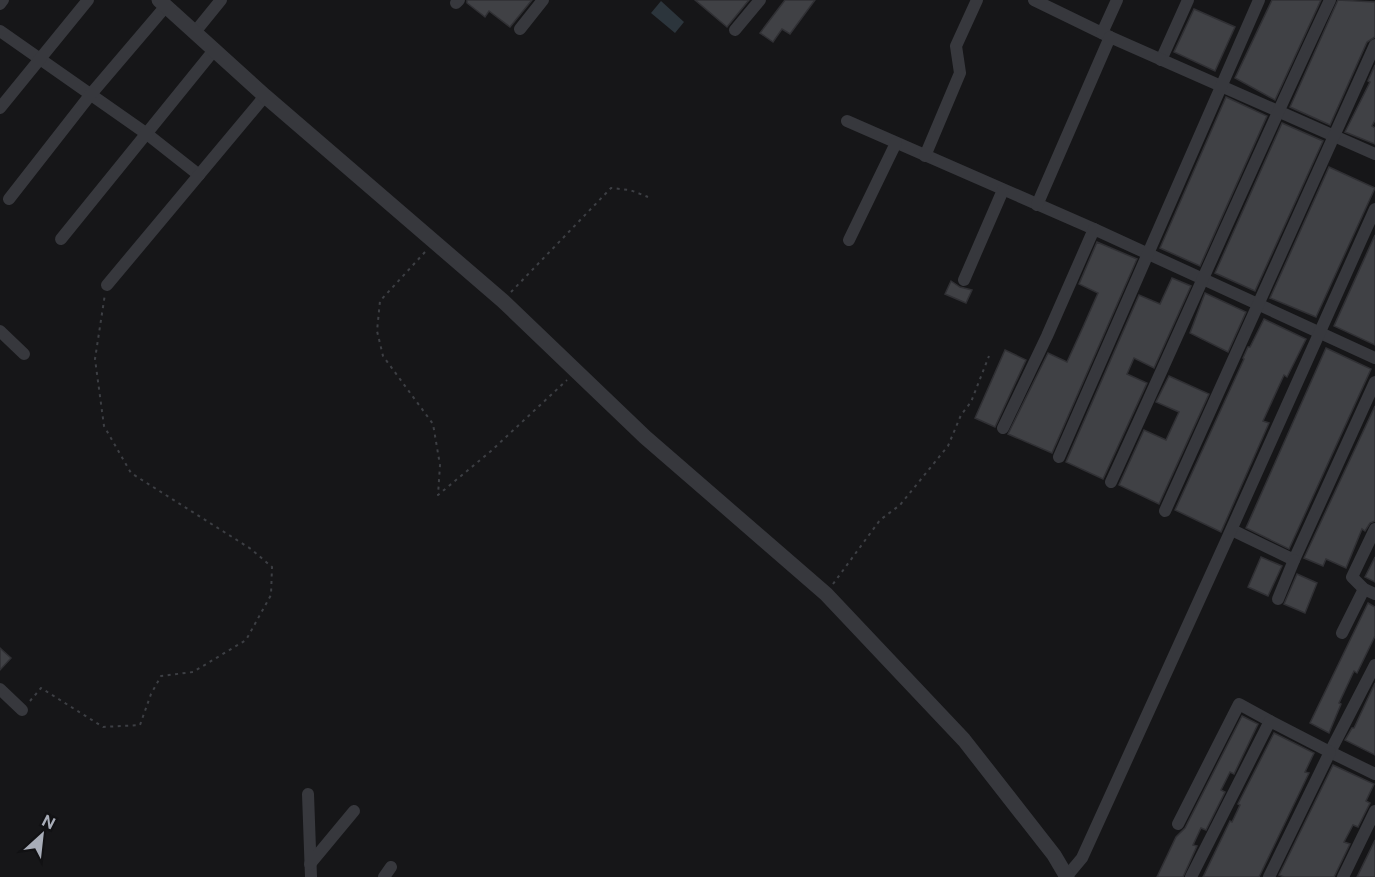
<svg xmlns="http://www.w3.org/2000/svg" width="1375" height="877" viewBox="0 0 1375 877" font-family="'Public Sans',sans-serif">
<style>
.water{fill:#2c353c}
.building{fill:#404145;stroke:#303034;stroke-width:1.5}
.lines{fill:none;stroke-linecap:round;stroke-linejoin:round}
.path{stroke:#3d3f44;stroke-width:2;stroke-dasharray:3 4.5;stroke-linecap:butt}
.minor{stroke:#37383d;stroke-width:12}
.tertiary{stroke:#37383d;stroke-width:15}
</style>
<rect width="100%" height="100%" fill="#161618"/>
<path class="water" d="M661,1l23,21 -9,11 -24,-20z"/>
<g class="building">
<path d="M467,0h65l-22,27 -21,-16 -4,6 -18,-14z"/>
<path d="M695,0h54l-22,27z"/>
<path d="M785,0h30l-25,34 -8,-5 -9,13 -13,-9z"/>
<path d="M1272,0h49l-46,100 -40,-22z"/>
<path d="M1338,0l37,2v35l-8,5 -37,83 -40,-18z"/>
<path d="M1194,9l41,18 -20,44 -41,-19z"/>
<path d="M1375,65v55l-3,6 3,2v16l-30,-12 25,-50 -2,-1z"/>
<path d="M1226,97l41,19 -67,150 -40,-18z"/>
<path d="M1282,123l41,18 -68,150 -40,-18z"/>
<path d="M1329,167l46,21 -59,129 -46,-19z"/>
<path d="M1375,235v110l-41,-19z"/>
<path d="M1097,242l40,17 -85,194 -44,-19 40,-81 19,9 16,-35 15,-34 -19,-9z"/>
<path d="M1172,278l19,8 -37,82 -20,-10 -7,16 20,9 -44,96 -37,-17 73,-167 21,9z"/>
<path d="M951,281l9,6 12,3 -6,13 -21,-9z"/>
<path d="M1205,293l41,19 -18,40 -38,-19z"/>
<path d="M1264,319l42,20 -19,38 -3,-2 -21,46 6,2 -48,109 -46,-22 69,-151 -1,-1 5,-11h2z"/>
<path d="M1326,348l45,21 -82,180 -43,-21z"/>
<path d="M1005,350l21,10 -31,67 -20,-9z"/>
<path d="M1169,376l40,18 -50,110 -40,-19 25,-55 22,10 13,-28 -23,-10z"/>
<path d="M1375,406v115l-5,2 -5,8 -3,-2 -16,39 -20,-9 -3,7 -19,-8z"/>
<path d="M1261,557l21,9 -14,30 -20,-9z"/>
<path d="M1375,557v25l-10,-5z"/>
<path d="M1297,574l20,9 -12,30 -21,-9z"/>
<path d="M1368,603l7,4v29l-18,37 -3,-2 -15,32 2,1 -12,29 -19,-10z"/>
<path d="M0,648l11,10 -11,12z"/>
<path d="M1375,683v72l-30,-15 7,-12h2z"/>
<path d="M1242,716l16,8 -24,50 -4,-2 -9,18 4,2 -19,38 -5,-2 -8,17 4,1 -14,31h-26l19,-40 9,-9z"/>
<path d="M1274,733l40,20 -9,19 4,1 -50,104h-56l27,-56 2,1 8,-17 -2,-1z"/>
<path d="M1333,765l41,19 -8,17 4,2 -12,24 -5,-2 -9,17 6,2 -16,33h-50l-5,-2z"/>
<path d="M1375,840v37h-18z"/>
</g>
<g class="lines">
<g class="path">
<path d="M425,252l-45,49 -3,30 6,25 50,68 7,41 -2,30 53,-44 76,-71"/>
<path d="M511,292l100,-104 19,2 18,7"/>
<path d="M833,584l47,-64 20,-15 48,-59 13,-31 10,-13 18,-46"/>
<path d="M30,701l11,-13 62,39 37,-2 11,-31 10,-18 32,-4 53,-32 25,-45 1,-28 -21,-18 -120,-76 -27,-47 -9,-67 10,-65"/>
</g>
<g class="minor">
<path d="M1034,0l76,37"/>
<path d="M456,3l3,-3"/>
<path d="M0,4l3,-4"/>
<path d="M520,29l23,-29"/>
<path d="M735,30l25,-30"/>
<path d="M0,31l147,103 52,41"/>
<path d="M195,32l26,-32"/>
<path d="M1102,33l15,-33"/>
<path d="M1161,60l27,-60"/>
<path d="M0,108l88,-108"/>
<path d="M847,121l247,108"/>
<path d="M925,156l35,-83 -4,-27 21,-46"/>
<path d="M9,199l82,-105 75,-88"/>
<path d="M1037,205l73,-168 265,117"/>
<path d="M61,239l154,-190"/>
<path d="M849,240l47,-97"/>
<path d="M964,280l39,-90"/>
<path d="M107,285l158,-189"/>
<path d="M0,331l24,23"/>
<path d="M1003,428l44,-92 47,-107 281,129"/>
<path d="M1059,457l200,-457"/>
<path d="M1111,482c74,-161 144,-323 219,-482"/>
<path d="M1165,511l210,-466"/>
<path d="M1375,529l-23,48 12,12 11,5"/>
<path d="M1232,530l62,30 81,-178"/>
<path d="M1278,599l16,-39"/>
<path d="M1342,633l22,-44"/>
<path d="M1375,665l-45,87 45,22"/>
<path d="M0,689l22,21"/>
<path d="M308,794l3,83"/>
<path d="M1178,824l61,-120 31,17"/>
<path d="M310,864l44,-53"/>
<path d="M384,877l7,-10"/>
<path d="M1066,877l16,-19 145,-319 148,-330"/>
<path d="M1191,877l79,-156 60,31 -61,125"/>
<path d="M1343,877l32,-66"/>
</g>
<path class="tertiary" d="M159,0l106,96 238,205 142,136 181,157 138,146 90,115 13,22"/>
</g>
<g transform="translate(42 835) rotate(27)" stroke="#111113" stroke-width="4.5" paint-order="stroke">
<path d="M0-4.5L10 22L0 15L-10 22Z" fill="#a8adb8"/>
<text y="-9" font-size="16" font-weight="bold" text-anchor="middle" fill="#a8adb8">N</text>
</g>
</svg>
